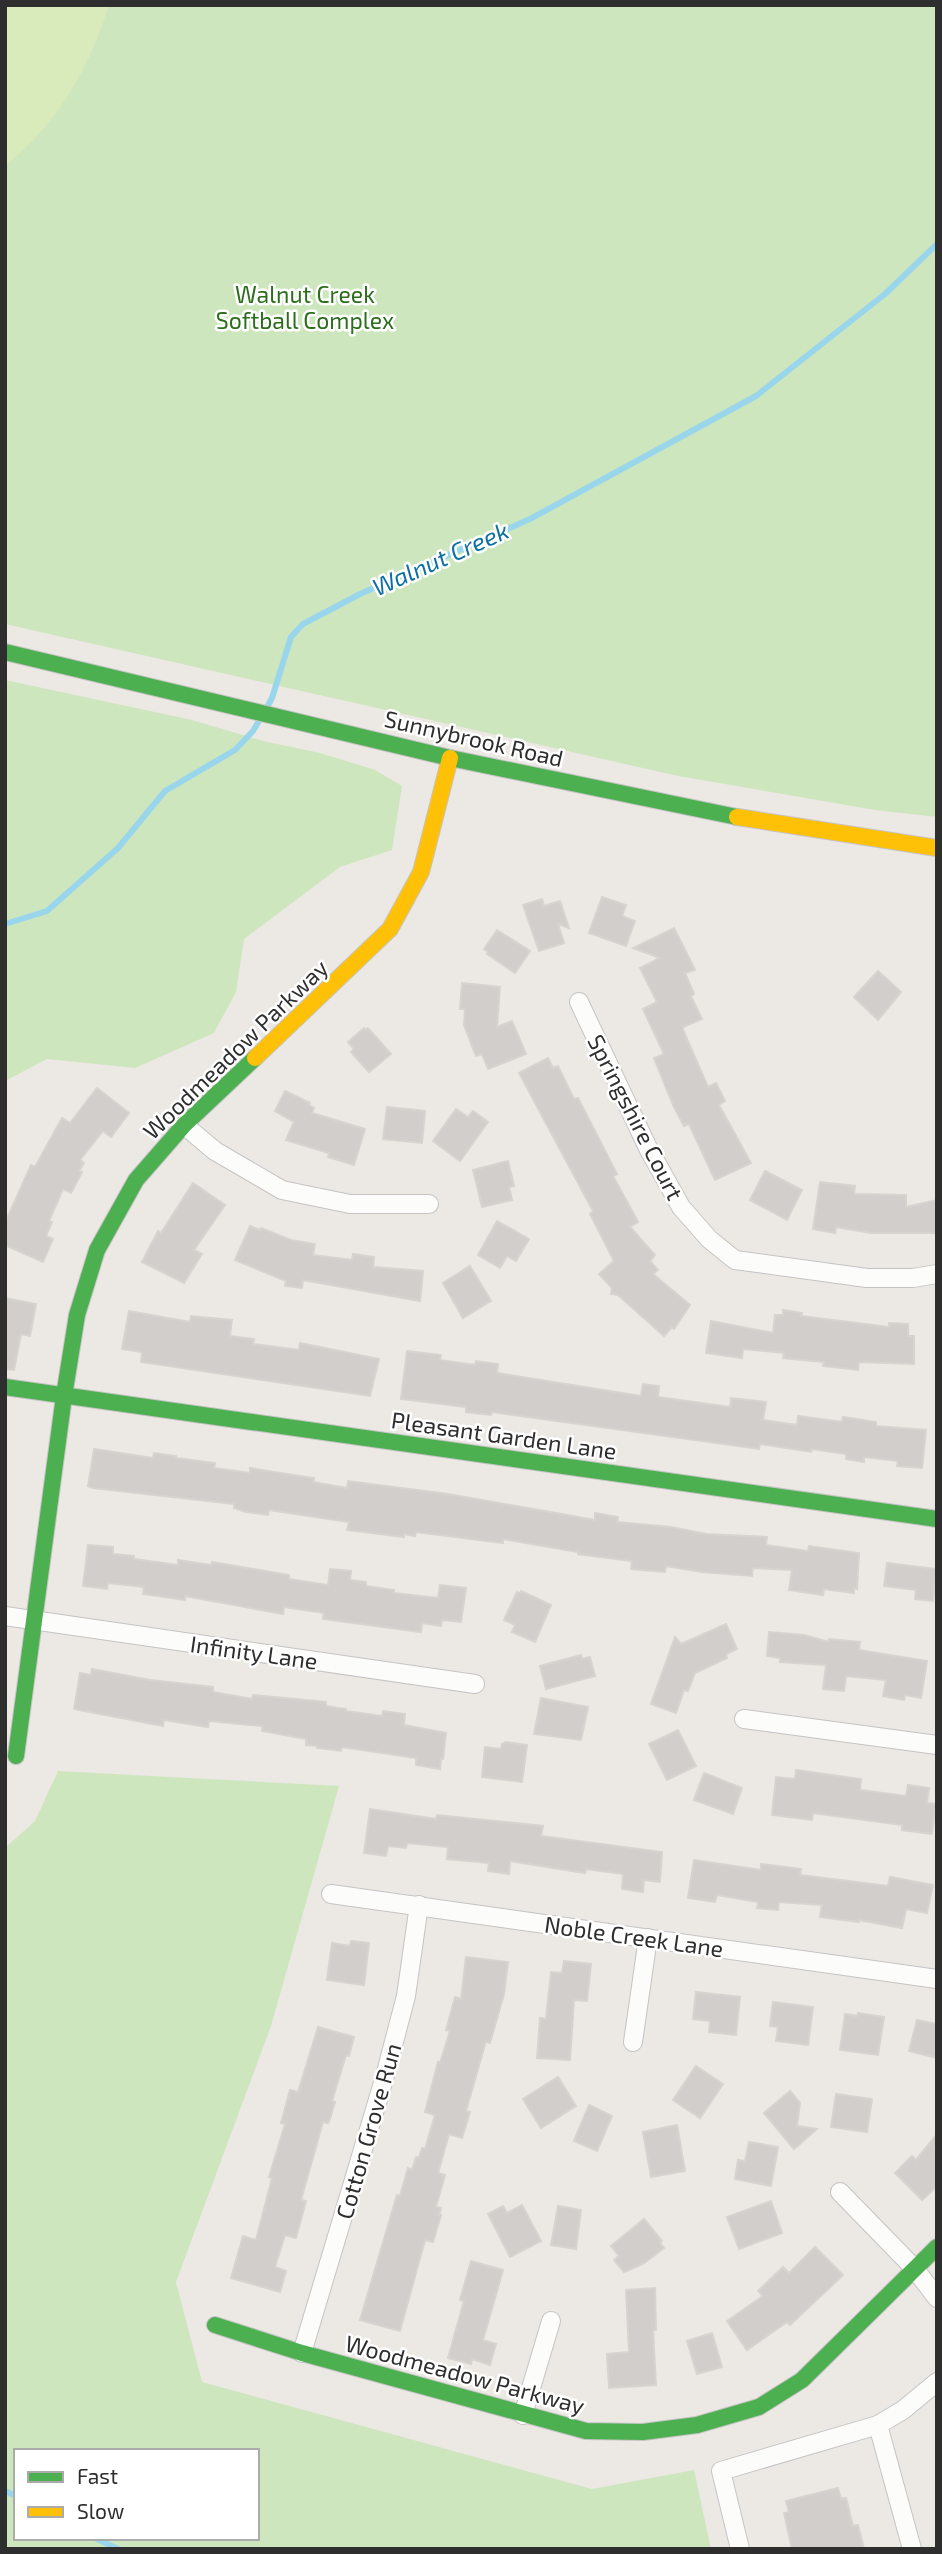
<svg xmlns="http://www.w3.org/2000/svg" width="942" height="2554" viewBox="0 0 942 2554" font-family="'Exo 2',sans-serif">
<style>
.green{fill:#cee6be;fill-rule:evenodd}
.pitch{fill:#d9eabb}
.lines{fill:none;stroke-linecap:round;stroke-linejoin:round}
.stream{stroke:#99d6ec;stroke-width:6}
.building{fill:#d1cecb;stroke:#d7d4d0;stroke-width:2}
.street-casing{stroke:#c5c4c5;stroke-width:20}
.fast-casing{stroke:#c5c4c5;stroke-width:18}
.slow-casing{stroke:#c5c4c5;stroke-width:18}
.street{stroke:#fcfcfb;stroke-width:18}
.fast{stroke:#4caf50;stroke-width:16}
.slow{stroke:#ffc107;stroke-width:16}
.labels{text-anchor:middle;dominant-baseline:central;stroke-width:5;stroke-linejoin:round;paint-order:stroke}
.park-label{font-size:23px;fill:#2c6e1b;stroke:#fff}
.street-label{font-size:23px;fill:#2e2e2e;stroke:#fff}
.water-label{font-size:24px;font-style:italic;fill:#0d6fa3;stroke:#fff}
</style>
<rect width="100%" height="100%" fill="#ece8e4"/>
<g class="green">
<path d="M5,5h932v812l-62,-7 -197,-34 -673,-152z"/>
<path d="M5,680l187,40 71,21 57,12 55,17 27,16 -10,64 -52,17 -96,72 -8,53 -22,41 -79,35 -88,-9 -42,22z"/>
<path d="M58,1771l281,15 -68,240 -95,256 26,100 390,107 102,-19 17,79h-706v-701l30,-27zM16,2451h241v87h-241z"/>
</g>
<path class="pitch" d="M5,5h104c-19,62 -52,120 -104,161z"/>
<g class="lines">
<g class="stream">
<path d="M266,709l6,-11 19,-61 12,-13 57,-30 170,-75 226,-123 129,-102 52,-50"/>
<path d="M5,924l42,-13 71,-63 47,-57 70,-41 18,-19 7,-12"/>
<path d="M5,2491l11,5"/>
<path d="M95,2538l23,11"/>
</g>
</g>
<g class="building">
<path d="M602,897l24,8 -4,11 13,5 -9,25 -37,-13z"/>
<path d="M542,899l2,7 16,-5 9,27 -11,-4 6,19 -25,8 -16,-46z"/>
<path d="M674,928l21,42 -10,3 9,21 -3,2 11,23 -19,8v3l25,57 8,-4 9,18 -6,4 32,58 -36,17 -26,-56 -5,2 -11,-21 -19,-47 10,-4 -21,-45 14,-7 -17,-34 20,-10 -27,-10z"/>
<path d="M497,930l33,21 -15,22 -28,-19 1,-2 -4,-3z"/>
<path d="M878,971l23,21 -23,28 -24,-23z"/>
<path d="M462,983l38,4 -3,40 15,-6 14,33 -38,15 -6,-15 -6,2 -12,-31 1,-16h-5z"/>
<path d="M364,1028l1,2 3,-2 23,26 -22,18 -18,-20 3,-3 -6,-7z"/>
<path d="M548,1058l5,10 5,-2 16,33 4,-1 39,76 -4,2 25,46 -8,5 25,28 -5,6 8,9 -5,4 37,31 -16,24 -2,-2 -8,9 -46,-41 -7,-1 1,-6 -13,-14 15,-13 -24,-47 3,-3 -74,-138z"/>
<path d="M97,1088l32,25 -18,24 -8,-6 -23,29 4,3 -5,8 3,1 -11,21 -8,-4 -14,32 3,1 -6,14 7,3 -10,23 -38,-17v-22l26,-58 4,2 27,-49 8,5z"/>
<path d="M285,1091l25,12 -1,2 5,3 -2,5 53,16 -11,36 -26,-8 1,-4 -43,-13 8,-18 -19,-11z"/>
<path d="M387,1107l38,4 -3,32 -39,-4z"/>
<path d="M456,1109l12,8 5,-6 15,11 -28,39 -27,-20z"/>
<path d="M508,1161l6,25 -5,1 3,13 -30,7 -9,-37z"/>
<path d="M765,1171l37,19 -15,30 -37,-20z"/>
<path d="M820,1182l35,4 -1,8 52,1v12l31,-7v33h-66l-35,-6 -1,6 -22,-4z"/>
<path d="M193,1183l32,22 -31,45 8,4 -18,29 -42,-21 16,-31 3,2z"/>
<path d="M497,1221l32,18 -13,22 -9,-5 -7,12 -22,-13z"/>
<path d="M250,1226l10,4 1,-2 30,12 24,4 -2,11 39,5 1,-6 21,3 -1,10 50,4 -3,30 -117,-21 -1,8 -17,-2 1,-5 -51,-21z"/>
<path d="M470,1266l21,35 -28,17 -20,-35z"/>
<path d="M5,1298l31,6 -6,32 -9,-2 -7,36 -9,-1z"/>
<path d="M783,1310l19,3 -1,3 88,11v-4l19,1v12h6v28l-55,-2 -1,8 -35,-4 1,-4 -41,-4 1,-5 -41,-4 -1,9 -36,-5 5,-32 62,12 2,-18h8z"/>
<path d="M129,1311l61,11 1,-6 41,4 -2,16 24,3 -1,5 46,6 1,-7 79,16 -9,37 -229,-34 1,-10 -20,-3z"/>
<path d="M407,1351l34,4 -1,5 35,5 1,-4 22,3 -1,9 144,23 2,-12 16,2 -1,11 72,10 1,-9 35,4 -3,18 34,5 1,-9 44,6 1,-5 33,5v4l50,4 -4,38 -25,-2 1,-5 -34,-4v5l-18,-3v-5l-34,-5 -1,3 -51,-8 -1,5 -267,-37 -1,3 -25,-3v-5l-65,-8z"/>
<path d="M94,1449l59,9 1,-5 22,3v2l39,5 -1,5 36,5v-5l24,4 40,6 -1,4 34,6 1,-7 100,13 147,26v-7l23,4 -1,5 54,5 35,7 61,3 -1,8 42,6 1,-5 50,7 -2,36 -3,-1v5l-30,-4 -1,6 -34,-5 3,-20 -39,-2 -1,8 -50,-4 -36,-6 -1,6 -34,-3 1,-8 -54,-7v-2l-75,-13v4l-87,-11 -1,4 -11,-2v3l-57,-7 2,-8 -80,-12 -1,5 -22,-3 -12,-4v-4l-141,-16 -5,-2z"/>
<path d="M88,1545l25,2v7l21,2v3l44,6v-5l33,5 1,-3 77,13v4l38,6h1l2,-16 21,2 -1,9 16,2v4l28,4v3l44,5 2,-13 26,3 -5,34 -19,-2 -1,6 -19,-3 -1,9 -98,-13 1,-6 -40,-6 -1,7 -98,-18v4l-42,-6 1,-7 -36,-4 -1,6 -24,-3z"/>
<path d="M887,1563l50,6 -4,32 -18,-2 1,-9 -32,-4z"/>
<path d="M521,1591l30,14 -16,37 -23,-10 3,-7 -11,-5 13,-28 2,2z"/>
<path d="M726,1624l11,25 -11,5 1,4 -32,15 -7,18 -4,-1 -8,23 -25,-9 24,-67 6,7z"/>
<path d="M769,1632l35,3 25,7v-3l31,3 -1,8 68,11 -6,37 -16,-3 -1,5 -21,-4 3,-16 -40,-4 -2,15 -21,-2 3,-24 -46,-3v-4l-13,-2z"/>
<path d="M581,1655l1,4 8,-2 5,19 -49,13 -6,-23z"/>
<path d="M92,1669l58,11 63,7v5l39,7 1,-4 73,7v4l20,3v2l36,5 1,-5 22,3 -1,11 42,8 -3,26h-2l-1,10 -24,-4v-7l-74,-11 -1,4 -24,-3 1,-2 -12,-1v-6l-44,-8v-5l-53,-5 -1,6 -44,-7 -1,6 -89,-17 6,-36 11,2z"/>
<path d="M541,1698l47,9 -7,33 -47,-6z"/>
<path d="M678,1730l18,36 -29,14 -18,-36z"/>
<path d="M506,1742l21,3 -5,37 -40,-5 3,-30 16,2 1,-5z"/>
<path d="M796,1770l65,9 -1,11 46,6 2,-11 21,3 -2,15 9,1 -4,30 -30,-4v-5l-89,-12 -1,7 -40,-5 4,-38 19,2z"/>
<path d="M704,1773l38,15 -9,26 -39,-14z"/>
<path d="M370,1809l66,10 1,-4 106,11 -2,10 121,16 -2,30 -16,-2 -1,12 -21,-3 1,-15 -37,-5 -1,4 -75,-12 -1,13 -21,-3 1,-8 -42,-4 1,-12 -41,-4 -1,5 -18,-2 -2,10 -22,-3z"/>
<path d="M694,1860l67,10v-6l25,3 15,2 -1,6 88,11 2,-9 43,8 -6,28 -21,-4 -4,19 -43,-8v2l-39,-5 2,-12 -43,-3 -1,8 -21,-2 1,-6 -41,-7 -2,7 -27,-4z"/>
<path d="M351,1941l18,2 -5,42 -37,-5 5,-37 18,3z"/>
<path d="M466,1957l42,5 -4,32 -14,49 -4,-2 -20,70 4,1 -8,26 -13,-4 -11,39 7,2 -9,32 5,1 -2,7h2l-8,27 -8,-2 -25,91 -40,-11 37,-125 3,1 8,-28 4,2 4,-13 3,1 3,-10 3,1 10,-34 -10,-3 13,-50 2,1 10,-32 -4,-1 9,-33 6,2z"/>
<path d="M564,1961l27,3 -4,37 -13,-1 -4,60 -33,-2 3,-40 6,1 5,-47 11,1z"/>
<path d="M696,1992l44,5 -4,38 -27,-3 1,-11 -17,-2z"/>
<path d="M773,2002l40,5 -5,38 -32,-4 2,-14 -8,-1z"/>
<path d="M858,2013l26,4 -6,38 -38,-5 5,-36 12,2z"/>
<path d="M917,2020l20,4v34l-28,-7z"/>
<path d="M318,2027l36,10 -5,19 -3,-1 -14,46 3,1 -5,17 -2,4 -5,-1 -22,78 5,1 -10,37 -11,-3 -10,32 11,4 -6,21 -49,-14 12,-42 13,4 16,-62 -3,-1 16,-53 -4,-1 9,-33 8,2z"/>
<path d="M696,2066l27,18 -23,34 -27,-18z"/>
<path d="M558,2077l18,29 -35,22 -18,-29z"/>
<path d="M790,2091l10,12 -3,23 20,3 -23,20 -30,-36z"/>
<path d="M836,2094l36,5 -5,33 -36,-5z"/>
<path d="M589,2105l23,11 -15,35 -23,-10z"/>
<path d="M677,2125l8,46 -34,6 -8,-45z"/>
<path d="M937,2134v52l-15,14 -27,-27 17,-17 4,4z"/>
<path d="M749,2142l29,5 -7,39 -36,-7 3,-19 7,1z"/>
<path d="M771,2201l11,32 -43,16 -12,-32z"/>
<path d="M522,2205l19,36 -31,16 -22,-43 15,-8 4,7z"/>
<path d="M558,2206l23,4 -5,39 -25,-4z"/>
<path d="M644,2219l18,22 -2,2 4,5 -21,16 -19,8 -10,-12 5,-4 -8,-10z"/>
<path d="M815,2247l28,28 -53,50 -3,-3 -40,28 -20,-29 36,-25 -5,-5 25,-24 6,6z"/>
<path d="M471,2261l32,9 -20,70 13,4 -6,21 -18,-6 -1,5 -23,-6 16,-57 -4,-1z"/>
<path d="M655,2288l1,42h-3l3,55 -47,3 -2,-34 22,-2 -3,-62z"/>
<path d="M712,2333l10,34 -25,7 -10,-33z"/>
<path d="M838,2488l3,11 5,-1 7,28 5,-1 6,24h-72l-8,-36 5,-1 -3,-11z"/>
</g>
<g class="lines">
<g class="street-casing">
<g id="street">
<path d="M579,1002l69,146 33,59 28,32 26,21 132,18h46l24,-4"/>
<path d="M184,1125l31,26 67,39 68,14h79"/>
<path d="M5,1616l470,68"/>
<path d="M744,1719l193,26"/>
<path d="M331,1894l606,85"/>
<path d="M633,2042l15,-104"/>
<path d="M840,2192l74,76 23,30"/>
<path d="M302,2353l83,-277 21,-80 13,-91"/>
<path d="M523,2415l28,-94"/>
<path d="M878,2425l34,124"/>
<path d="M740,2549l-19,-78 157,-46 25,-15 34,-28"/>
</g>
</g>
<g class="fast-casing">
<g id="fast">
<path d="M5,652l445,106 287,59"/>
<path d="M5,1387l932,132"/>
<path d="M16,1756l48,-360 13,-81 20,-65 39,-70 48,-55 71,-67"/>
<path d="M215,2325l87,28 284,78 57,1 54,-7 62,-18 43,-27 135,-133"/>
</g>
</g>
<g class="slow-casing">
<g id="slow">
<path d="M737,817l200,31"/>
<path d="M255,1058l135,-129 31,-57 29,-114"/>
</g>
</g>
<use href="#street" class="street"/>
<use href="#fast" class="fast"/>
<use href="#slow" class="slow"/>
</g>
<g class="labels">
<g class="park-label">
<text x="305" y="294">Walnut Creek<tspan x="305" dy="26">Softball Complex</tspan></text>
</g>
<g class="street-label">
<text transform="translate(474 738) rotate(13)">Sunnybrook Road</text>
<text transform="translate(235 1049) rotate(-44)">Woodmeadow Parkway</text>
<text transform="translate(636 1117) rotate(63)">Springshire Court</text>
<text transform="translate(504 1435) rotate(8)">Pleasant Garden Lane</text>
<text transform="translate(254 1652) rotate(8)">Infinity Lane</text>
<text transform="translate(634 1936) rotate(8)">Noble Creek Lane</text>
<text transform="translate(368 2131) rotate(-74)">Cotton Grove Run</text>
<text transform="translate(465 2374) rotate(15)">Woodmeadow Parkway</text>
</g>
<g class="water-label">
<text transform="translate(440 558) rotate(-24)">Walnut Creek</text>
</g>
</g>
<rect width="942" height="2554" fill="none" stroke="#2e2e2e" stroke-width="14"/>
<rect x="14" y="2449" width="245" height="91" fill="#ffffff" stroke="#ababab" stroke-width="2"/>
<rect x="28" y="2472" width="35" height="10" fill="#4caf50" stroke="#ababab" stroke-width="2"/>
<text x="77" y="2484" font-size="21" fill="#2e2e2e">Fast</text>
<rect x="28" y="2507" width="35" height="10" fill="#ffc107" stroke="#ababab" stroke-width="2"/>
<text x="77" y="2519" font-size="21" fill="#2e2e2e">Slow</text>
</svg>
